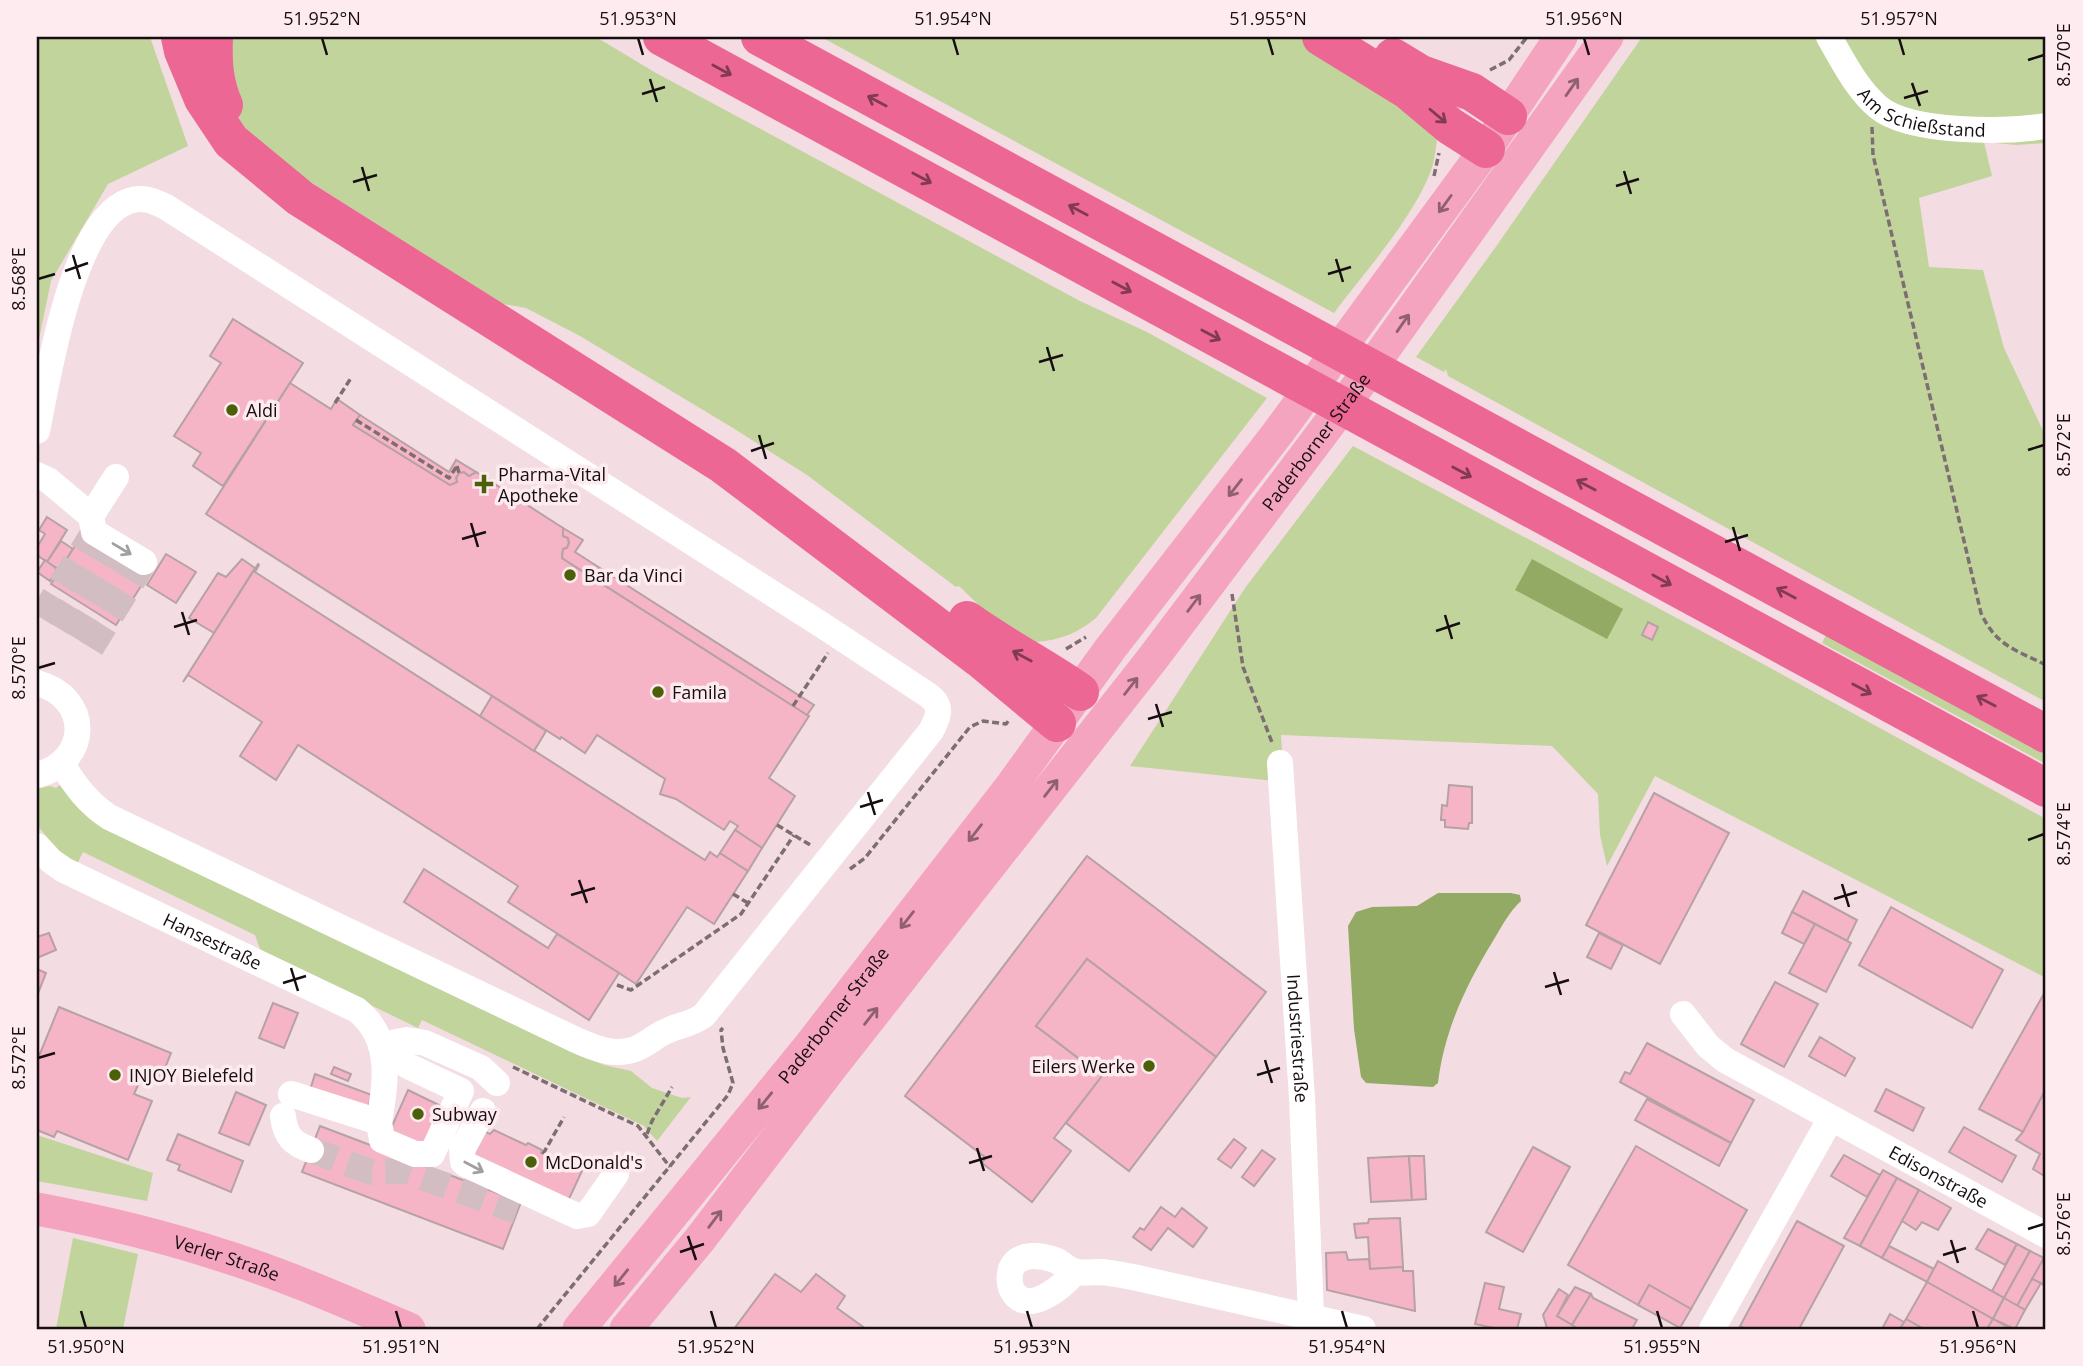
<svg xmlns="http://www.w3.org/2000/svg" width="2083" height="1366" viewBox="0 0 2083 1366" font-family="'Open Sans',sans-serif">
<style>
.green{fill:#c1d49c}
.water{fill:#93aa64}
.building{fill:#f6b5c6;stroke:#b6a1a6;stroke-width:2}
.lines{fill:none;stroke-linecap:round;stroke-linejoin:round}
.minor-tunnel{stroke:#d2bec2;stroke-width:26;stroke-dasharray:26 13;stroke-linecap:butt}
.path{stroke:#7c6e71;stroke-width:3.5;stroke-dasharray:7 3.5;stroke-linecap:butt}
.minor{stroke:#fff;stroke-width:26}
.major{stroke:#f4a4bf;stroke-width:33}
.highway{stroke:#ed6795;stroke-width:38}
.oneway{stroke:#823a52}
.oneway2{stroke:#906070}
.oneway3{stroke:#a29f9f}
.ticks{fill:none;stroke:#160e10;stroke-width:2.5}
.poi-dot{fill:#4b6009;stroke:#fdebf0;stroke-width:2.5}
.labels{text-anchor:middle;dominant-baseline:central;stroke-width:7;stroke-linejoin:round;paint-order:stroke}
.street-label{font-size:18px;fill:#160e10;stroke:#fdebf0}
.poi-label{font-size:18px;fill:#160e10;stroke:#fdebf0;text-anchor:start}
.neatline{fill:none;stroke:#160e10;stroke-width:2.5}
.ticks-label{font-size:18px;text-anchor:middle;fill:#160e10}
</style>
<rect width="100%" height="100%" fill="#f3dde2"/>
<g class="green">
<path d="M37,37h113l38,109 -80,38 -57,97 -14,68z"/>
<path d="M224,37h372l60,36 196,105 228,123 67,31 120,66 -171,220c-18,15 -36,22 -59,24l-47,-26 -31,-30 -3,1 -149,-112 -74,-47 -153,-92 -54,-28 -23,-4 -240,-152 -24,-31 -9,-18z"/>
<path d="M821,37h481l137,100 -2,3c-2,13 -3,26 -9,38 -20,46 -64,95 -94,135z"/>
<path d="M1642,37h404v106l-30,2 -32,-3 8,34 -73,22 10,69 54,3 21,78 42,89v265l-598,-326 -2,-7 -2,3 -28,-15 79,-109z"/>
<path d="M1353,446l399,212 294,161v159l-391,-202 -48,90 -7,-31 -2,-41 -46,-48 -271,-11 3,47 -154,-16 115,-178z"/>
<path d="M1826,635l220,120v9l-224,-121z"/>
<path d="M60,785l22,24 50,33 472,223 27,6 21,17 30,10 9,-1 -34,44 -13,-15 -222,-106 -4,8 -157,-76 -6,-17 -172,-83 -6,12 -13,-8 -24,-27 -3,-8v-32l13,-3 6,2z"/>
<path d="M37,1135l116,38 -6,28 -110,-20z"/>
<path d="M73,1238l65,16 -15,75h-67z"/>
</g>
<g class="water">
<path d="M1532,559l91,50 -16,30 -92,-49z"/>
<path d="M1438,893h73l9,2 1,6c-12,11 -19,25 -28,40 -27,44 -49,90 -55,142l-5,4 -67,-4 -5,-6 -7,-48 -6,-103 8,-14 16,-5 45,-1z"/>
</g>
<g class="building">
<path d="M233,319l70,44 -80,123 -30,-20 8,-13 -27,-17 47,-73 -11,-7z"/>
<path d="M290,383l41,26 6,-10 23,16 -7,10 97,60 7,-3 -1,-4 3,-5 5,-1 5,4 7,-4 87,56v8l5,2 1,5 -2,5 -4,1 -1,9 247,158 -40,62 26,18 -33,52 -27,-18 3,-4 -8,-5 -6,9 -48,-31 -16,-5 5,-15 -68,-44 -12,18 -24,-16 -1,2 -354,-225z"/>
<path d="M360,415l89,57 7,-12 20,12 -7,4 -5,-4 -5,1 -3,5 1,4 -7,3 -97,-60z"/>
<path d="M47,517l20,13 -20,32 -10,-7v-8l8,-13 -6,-4z"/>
<path d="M563,528l20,12 -8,12 239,153 -7,10 -245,-157 1,-9 4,-1 2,-5 -1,-5 -5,-2z"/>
<path d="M61,541l12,8 -13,21 -13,-8z"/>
<path d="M78,541l65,42 -27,42 -65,-41z"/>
<path d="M166,554l30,18 -20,31 -29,-18z"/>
<path d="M242,559l13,9 -41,65 -25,-15 29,-45 8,4z"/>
<path d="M45,560l12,9 -7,12 -13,-9z"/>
<path d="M258,564l1,1 -4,7 450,288 5,-8 7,5 3,-4 28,18 -34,53 -27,-17 -51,77 -128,-82 10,-16 -220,-141 -22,35 -36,-24 22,-34 -74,-47 -5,7z"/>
<path d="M1648,622l10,5 -6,13 -10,-5z"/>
<path d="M492,696l54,35 -12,20 -54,-35z"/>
<path d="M1449,785l23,2v36h-3l-1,6 -23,-2v-7h-4l1,-15 5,1z"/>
<path d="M1654,793l75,40 -69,131 -74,-39z"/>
<path d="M735,830l27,18 -14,23 -28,-18z"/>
<path d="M1087,856l179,136 -50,65 -129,-98 -51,67 66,50 -48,62 17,13 -39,51 -50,-39 4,-5 -81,-62z"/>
<path d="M424,869l124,79 9,-14 62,39 -30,47 -185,-118z"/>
<path d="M1803,891l54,29 -10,21 -55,-29z"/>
<path d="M1891,907l112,63 -31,58 -113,-63z"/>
<path d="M1792,912l23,12 -11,20 -22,-11z"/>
<path d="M1815,924l36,19 -25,49 -37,-19z"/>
<path d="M49,933l7,17 -17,7 -2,5v-25z"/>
<path d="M1599,933l24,12 -12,24 -24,-12z"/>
<path d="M1087,959l129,98 -87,114 -63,-48 36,-47 -66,-50z"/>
<path d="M37,969l9,4 -9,23z"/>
<path d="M1775,982l43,22 -34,63 -43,-23z"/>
<path d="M2046,990v99l-23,43 -44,-23z"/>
<path d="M273,1003l25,10 -14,35 -25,-10z"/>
<path d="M59,1007l112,46 -12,30 -17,-7 -8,18 18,7 -24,59 -71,-29 -3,6 -17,-7v-69z"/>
<path d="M1820,1037l35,21 -10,18 -36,-20z"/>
<path d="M1647,1043l107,57 -23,43 -111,-61 5,-10 5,2z"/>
<path d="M334,1067l17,7 -3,7 -17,-7z"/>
<path d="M315,1074l57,21 -5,15 -57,-20z"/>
<path d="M1886,1089l38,19 -11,23 -38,-20z"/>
<path d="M2046,1089v88l-13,-8 7,-15 -24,-14 7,-8z"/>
<path d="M408,1090l35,17 -21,42 -33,-16z"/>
<path d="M236,1092l30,13 -17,40 -30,-12z"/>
<path d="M1647,1099l84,44 -12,23 -84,-46z"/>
<path d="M320,1126l201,76 -18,47 -201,-77z"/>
<path d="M1964,1127l52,29 -14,26 -53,-30z"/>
<path d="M481,1130l9,4 4,-4 32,15 2,-2 14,7 -1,3 41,18 -14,30 -99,-46z"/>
<path d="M178,1134l65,27 -12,31 -53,-22 2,-5 -13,-5z"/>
<path d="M1234,1139l12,9 -15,20 -13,-9z"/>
<path d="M1636,1146l111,64 -56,99 -42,-24 -11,20 -70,-40z"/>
<path d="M1533,1147l37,20 -47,85 -37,-20z"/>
<path d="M1262,1150l13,9 -21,27 -12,-9z"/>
<path d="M1844,1155l36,20 -13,22 -36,-21z"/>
<path d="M1409,1156l3,44 -41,2 -3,-44z"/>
<path d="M1409,1156h15l2,43 -14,1z"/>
<path d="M1883,1170l14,8 -37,68 -16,-8z"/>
<path d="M1897,1178l22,12 -37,68 -22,-12z"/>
<path d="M1919,1190l32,18 -13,22 -16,-8 -6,8 -14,-9z"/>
<path d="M1161,1207l14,10 7,-9 25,20 -14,19 -25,-19 -17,22 -18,-13 7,-9 4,2z"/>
<path d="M1400,1218l3,49 -33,2 -2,-32 -12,1 -2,-14 14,-1 1,-4z"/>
<path d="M1797,1221l47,25 -45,83h-53l-6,-3z"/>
<path d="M1988,1229l29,15 -12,21 -29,-16z"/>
<path d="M2017,1244l13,7 -26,47 -12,-7z"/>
<path d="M1889,1246l45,23 -7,13 -45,-24z"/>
<path d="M2030,1251l14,7 -27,48 -13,-8z"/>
<path d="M1346,1252l2,8 21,-1 1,10 33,-2v4h10l2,40 -88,-21 -1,-37z"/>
<path d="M2044,1258l2,1v27l-14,-7z"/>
<path d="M1938,1261l66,37 -11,21 -66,-37z"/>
<path d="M775,1274l26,18 15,-18 29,22 -8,12 29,21h-132z"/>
<path d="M2032,1279l9,4 -16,27 -8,-4z"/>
<path d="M1927,1282l66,37 -6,10h-63l-18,-10z"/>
<path d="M1485,1283l19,4 -5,22 22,5 -4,15h-18l-24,-5z"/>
<path d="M1649,1285l42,24 -11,19 -42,-23z"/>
<path d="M1575,1287l16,7 -19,31 -15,-9z"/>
<path d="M1559,1289l9,6 -11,21 22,13 -32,-1 -4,-13z"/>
<path d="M1591,1294l2,4 44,22 -5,9h-53l-7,-4z"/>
<path d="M2004,1298l21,12 -10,19 -22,-10z"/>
<path d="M1890,1314l14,8 -4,7h-18z"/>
<path d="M1906,1319l14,8 -1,2h-19z"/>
<path d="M1993,1319l16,9v1h-22z"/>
</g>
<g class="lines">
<g class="minor-tunnel">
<path d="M41,618l53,-86"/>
<path d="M58,628l53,-86"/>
<path d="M75,638l52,-86"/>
<path d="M91,648l53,-86"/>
<path d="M311,1150l60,22 34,-1 112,40"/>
</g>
<g class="path">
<path d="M1490,70l19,-10 18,-23"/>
<path d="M1872,127l1,28 108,458c15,33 35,37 65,52"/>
<path d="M1434,176l5,-23"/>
<path d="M335,403l16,-25"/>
<path d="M356,420l93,58 8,-12"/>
<path d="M457,466l2,7"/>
<path d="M1232,594l11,73 30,78"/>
<path d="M1066,649l20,-12"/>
<path d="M793,706l35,-53"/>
<path d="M777,825l35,21"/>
<path d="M850,869l15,-11 105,-131 13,-6 23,3 3,-4"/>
<path d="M733,894l15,9"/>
<path d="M617,985l14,5 110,-76 53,-79"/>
<path d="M513,1067l125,59 32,41"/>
<path d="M647,1134l5,-13 20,-34"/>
<path d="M543,1154l21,-37"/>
<path d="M537,1329l191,-234 5,-12 -10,-35 -2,-18 2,-2"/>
</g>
<g class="minor">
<path id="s1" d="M1829,37c14,24 27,51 49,70 32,27 129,25 168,19"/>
<path d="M37,431c11,-53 35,-211 92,-230 13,-5 25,0 37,6l659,420 103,68c15,11 11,21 3,36l-227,284c-11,9 -22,9 -35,15 -12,4 -22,15 -34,19 -20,8 -41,-1 -59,-9l-467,-223c-21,-14 -34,-31 -47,-53"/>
<path d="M37,475l11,5 43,36 3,16 50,30"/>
<path d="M91,516l25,-39"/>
<path d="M37,683c54,14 54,78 0,92"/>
<path id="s2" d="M1280,763l22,335 9,218"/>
<path id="s3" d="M37,846l14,15 13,9 293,140c36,29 29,72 22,112l-88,-28"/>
<path id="s4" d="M1683,1014l25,32 17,14 321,175"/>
<path d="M381,1045l26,-5 18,3 56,25 16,15"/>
<path d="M483,1111l-21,39 1,12 4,3 110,51 11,-2 28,-40"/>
<path d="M283,1116c2,20 10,28 28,34"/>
<path d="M379,1122l3,18 33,14h17l29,-63 -53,-25 -27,-21"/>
<path d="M1075,1272c-12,14 -48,46 -63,18 -3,-6 -3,-15 -1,-21 7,-17 30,-14 44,-9 7,3 12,9 19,11 7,3 19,1 27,1 11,1 21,3 32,5l230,52"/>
<path d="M1712,1329l119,-211"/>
</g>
<g class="major">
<path id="s5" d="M37,1209c63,12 126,27 187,47 64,20 124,47 185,73"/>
<path id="s6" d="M579,1329l229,-281 204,-263 98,-136 167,-215 209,-285 75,-112"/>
<path id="s7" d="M626,1329l75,-91 128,-168 324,-412 207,-275 247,-346"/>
</g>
<g class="highway">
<path d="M180,37l3,14 20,48 28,42 69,57 423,267 257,194 77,64"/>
<path d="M214,37c-1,24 0,46 10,68"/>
<path d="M662,37l1384,751"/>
<path d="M760,37l1286,697"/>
<path d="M1321,37l86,53 43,36 36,23"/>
<path d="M1393,57l28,17 51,18 36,24"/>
<path d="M967,620c36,26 76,46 113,72"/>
</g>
</g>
<defs><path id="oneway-shaft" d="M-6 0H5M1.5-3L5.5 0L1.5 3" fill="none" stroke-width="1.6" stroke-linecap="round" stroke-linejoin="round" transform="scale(1.75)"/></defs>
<g class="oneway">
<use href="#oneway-shaft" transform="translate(722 70) rotate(29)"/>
<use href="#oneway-shaft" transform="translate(877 101) rotate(-152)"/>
<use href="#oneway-shaft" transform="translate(1438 116) rotate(40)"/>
<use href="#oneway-shaft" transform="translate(922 178) rotate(28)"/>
<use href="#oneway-shaft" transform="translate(1078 210) rotate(-152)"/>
<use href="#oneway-shaft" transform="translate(1122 287) rotate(28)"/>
<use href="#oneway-shaft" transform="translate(1211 335) rotate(28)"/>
<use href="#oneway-shaft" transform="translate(1462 472) rotate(28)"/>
<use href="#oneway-shaft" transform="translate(1586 485) rotate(-152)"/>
<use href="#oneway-shaft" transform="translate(1662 580) rotate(29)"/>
<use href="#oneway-shaft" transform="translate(1786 593) rotate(-152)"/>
<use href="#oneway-shaft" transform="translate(1022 656) rotate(-152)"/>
<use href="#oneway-shaft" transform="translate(1862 689) rotate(28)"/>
<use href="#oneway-shaft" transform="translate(1986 701) rotate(-152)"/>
</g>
<g class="oneway2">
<use href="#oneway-shaft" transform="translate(1572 87) rotate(-55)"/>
<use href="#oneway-shaft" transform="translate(1445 204) rotate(126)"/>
<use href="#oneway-shaft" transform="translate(1403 323) rotate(-55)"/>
<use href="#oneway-shaft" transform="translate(1235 488) rotate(128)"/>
<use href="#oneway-shaft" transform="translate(1194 603) rotate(-53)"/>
<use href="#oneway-shaft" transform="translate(1131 686) rotate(-52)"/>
<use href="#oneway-shaft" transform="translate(1051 788) rotate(-52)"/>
<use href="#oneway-shaft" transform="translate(975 833) rotate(128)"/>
<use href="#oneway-shaft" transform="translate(907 920) rotate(128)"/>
<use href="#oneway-shaft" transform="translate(871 1016) rotate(-52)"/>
<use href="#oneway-shaft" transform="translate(765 1101) rotate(129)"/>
<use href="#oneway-shaft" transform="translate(715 1219) rotate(-53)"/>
<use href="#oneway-shaft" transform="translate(621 1278) rotate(129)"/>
</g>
<g class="oneway3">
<use href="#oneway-shaft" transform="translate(122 549) rotate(31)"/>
<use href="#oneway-shaft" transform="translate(474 1167) rotate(28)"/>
</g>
<path class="ticks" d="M322,38l5,17M638,38l5,17M953,38l5,17M1268,38l5,17M1584,38l5,17M1899,38l5,17M2028,60l16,-5M650,79l7,23M1912,83l8,23M642,94l23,-7M1904,98l24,-7M362,167l7,24M1624,171l7,23M353,182l24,-7M1616,186l23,-7M73,255l7,24M1336,259l7,23M65,271l23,-8M1328,274l23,-7M38,279l17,-5M1047,347l7,24M1039,362l24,-7M759,435l7,24M2028,450l16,-5M751,451l23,-8M471,523l7,24M1733,527l7,24M462,539l24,-7M1725,542l23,-7M182,612l7,23M1445,615l7,24M174,627l23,-7M1436,631l24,-8M38,668l17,-5M1156,704l7,23M1148,719l24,-7M868,792l7,23M860,807l23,-7M2028,840l16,-6M579,880l8,23M1842,884l7,23M571,895l24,-7M1834,899l23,-7M291,968l7,23M1554,972l7,23M283,983l23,-7M1545,987l24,-7M38,1058l17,-5M1265,1060l7,23M1257,1075l23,-7M977,1148l7,23M969,1163l23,-7M2028,1229l16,-5M688,1236l8,24M1951,1240l7,23M680,1252l24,-8M1943,1255l23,-7M81,1311l5,17M396,1311l5,17M711,1311l5,17M1027,1311l5,17M1342,1311l5,17M1657,1311l5,17M1973,1311l5,17"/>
<g class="poi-dot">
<circle cx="232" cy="410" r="7"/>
<path d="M480.5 473.5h7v7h7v7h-7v7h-7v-7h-7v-7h7z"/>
<circle cx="570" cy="575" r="7"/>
<circle cx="658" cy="692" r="7"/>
<circle cx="1149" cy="1066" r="7"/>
<circle cx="115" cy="1075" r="7"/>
<circle cx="418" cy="1114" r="7"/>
<circle cx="531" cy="1162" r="7"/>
</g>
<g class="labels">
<g class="street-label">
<text stroke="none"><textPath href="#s1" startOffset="130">Am Schießstand</textPath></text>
<text stroke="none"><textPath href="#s7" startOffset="1124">Paderborner Straße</textPath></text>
<text stroke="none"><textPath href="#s3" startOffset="201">Hansestraße</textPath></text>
<text stroke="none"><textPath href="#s6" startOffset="404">Paderborner Straße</textPath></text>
<text stroke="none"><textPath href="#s2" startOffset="276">Industriestraße</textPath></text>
<text stroke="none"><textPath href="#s4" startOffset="306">Edisonstraße</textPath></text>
<text stroke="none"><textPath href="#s5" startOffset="196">Verler Straße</textPath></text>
</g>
<g class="poi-label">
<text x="246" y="410">Aldi</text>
<text x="498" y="474">Pharma-Vital<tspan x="498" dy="21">Apotheke</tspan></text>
<text x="584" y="575">Bar da Vinci</text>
<text x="672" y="692">Famila</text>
<text x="1135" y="1066" text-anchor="end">Eilers Werke</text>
<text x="129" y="1075">INJOY Bielefeld</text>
<text x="432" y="1114">Subway</text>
<text x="545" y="1162">McDonald's</text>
</g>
</g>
<rect width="2083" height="1366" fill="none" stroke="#fdebf0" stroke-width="77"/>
<rect x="38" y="38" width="2006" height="1290" class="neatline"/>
<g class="ticks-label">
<text x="322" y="25">51.952°N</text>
<text x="638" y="25">51.953°N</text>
<text x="953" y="25">51.954°N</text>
<text x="1268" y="25">51.955°N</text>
<text x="1584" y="25">51.956°N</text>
<text x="1899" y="25">51.957°N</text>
<text transform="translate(2064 55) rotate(-90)" y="6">8.570°E</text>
<text transform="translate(19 279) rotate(-90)" y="6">8.568°E</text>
<text transform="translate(2064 445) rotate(-90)" y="6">8.572°E</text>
<text transform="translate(19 668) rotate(-90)" y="6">8.570°E</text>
<text transform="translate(2064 834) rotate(-90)" y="6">8.574°E</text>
<text transform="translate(19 1058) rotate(-90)" y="6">8.572°E</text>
<text transform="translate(2064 1224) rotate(-90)" y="6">8.576°E</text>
<text x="86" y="1353">51.950°N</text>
<text x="401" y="1353">51.951°N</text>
<text x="716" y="1353">51.952°N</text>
<text x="1032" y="1353">51.953°N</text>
<text x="1347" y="1353">51.954°N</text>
<text x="1662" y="1353">51.955°N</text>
<text x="1978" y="1353">51.956°N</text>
</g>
</svg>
